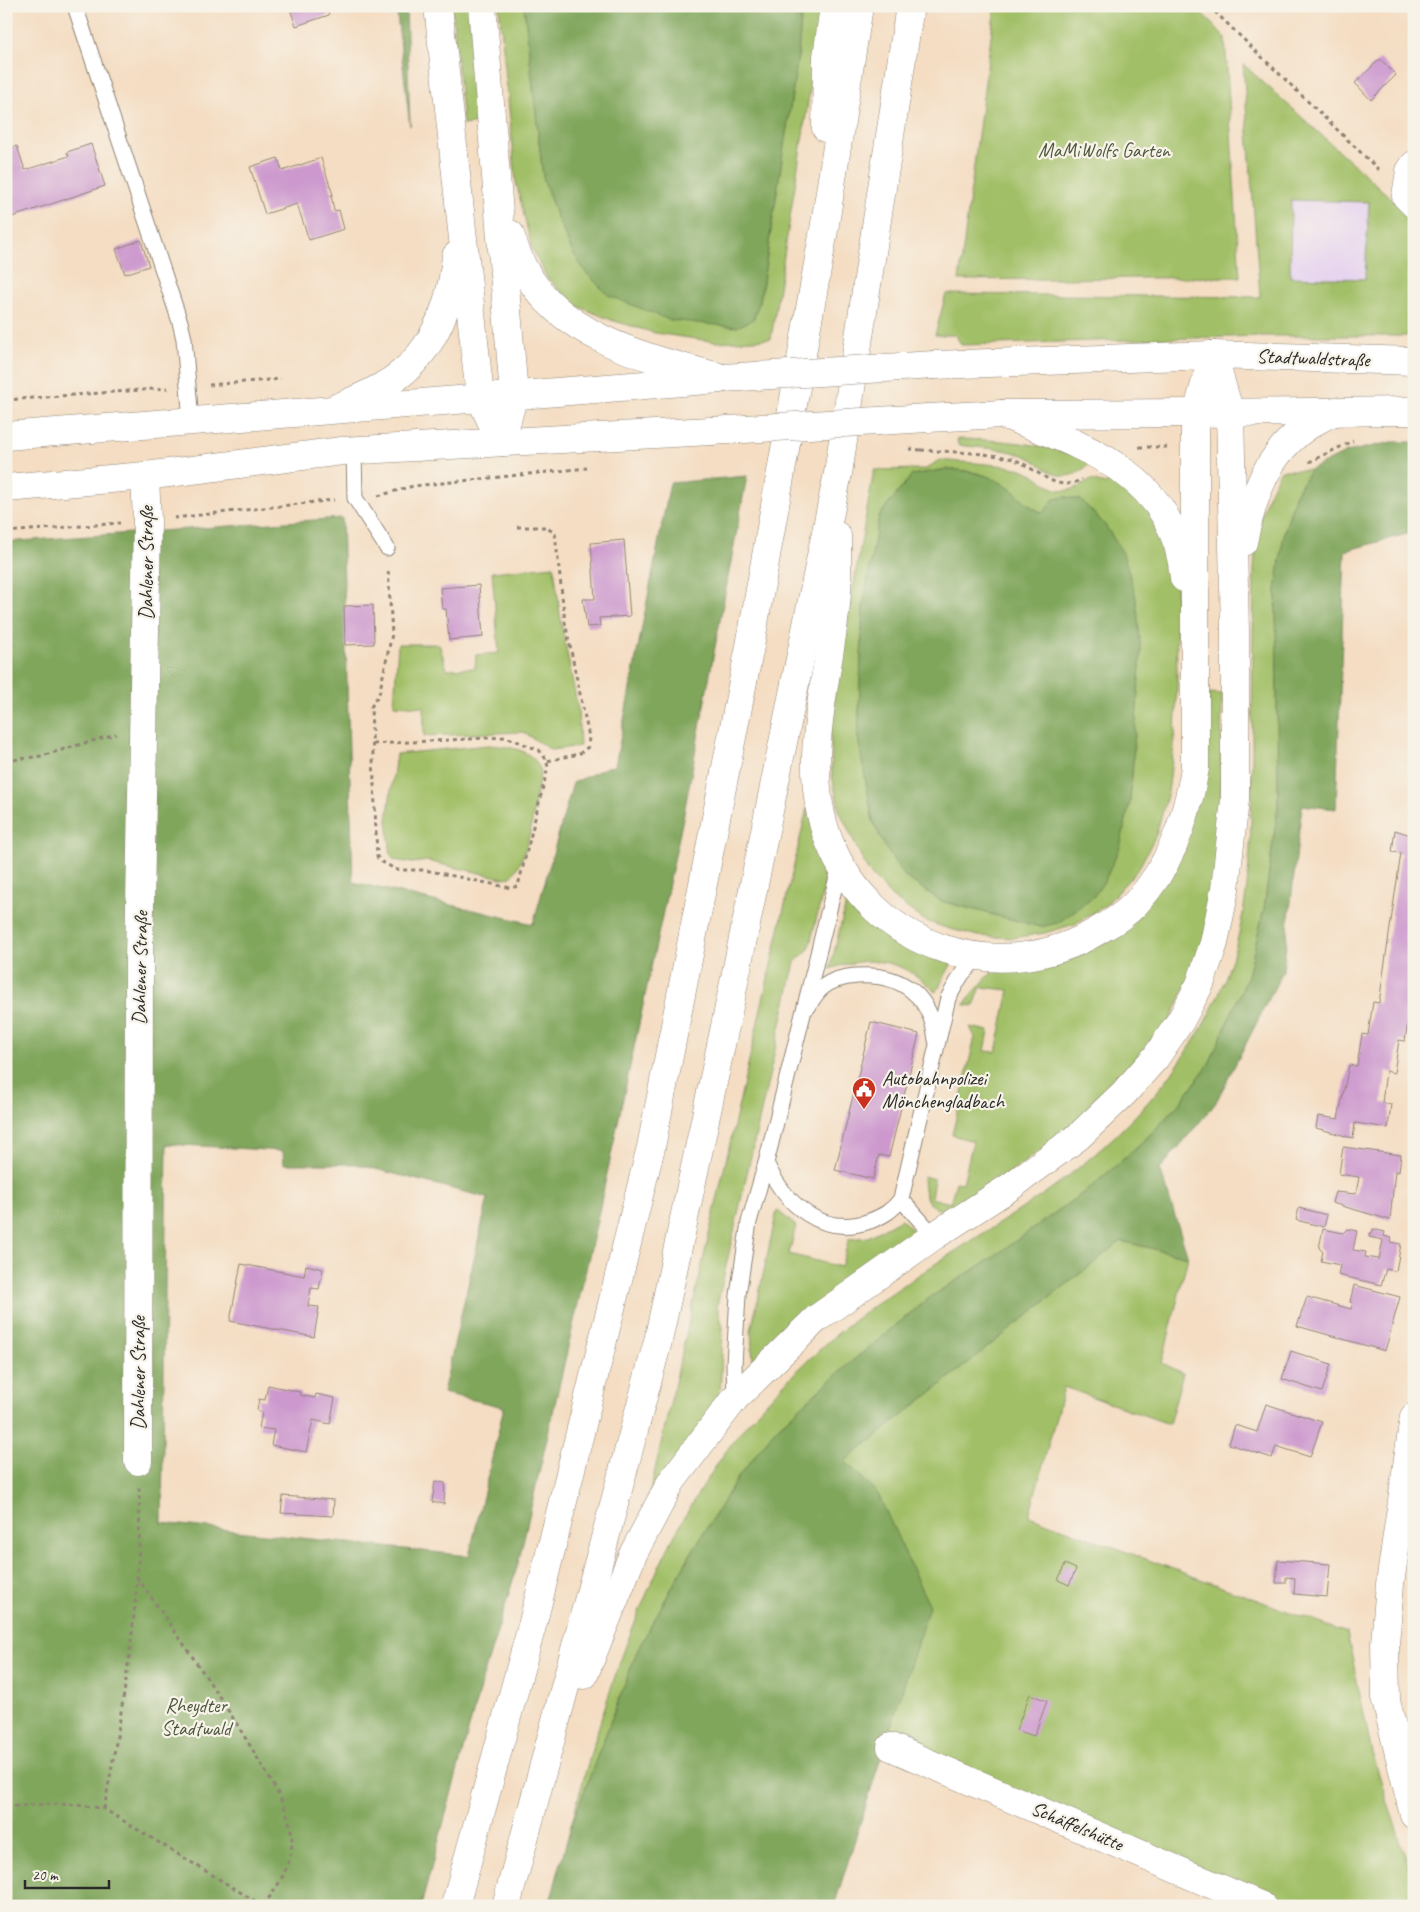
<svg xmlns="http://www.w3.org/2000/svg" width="1420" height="1912" viewBox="0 0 1420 1912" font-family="Caveat,sans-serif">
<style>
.built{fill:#e6d3f0}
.green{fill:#a1bf66;stroke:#667548;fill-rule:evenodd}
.forest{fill:#80a65b;stroke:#566843;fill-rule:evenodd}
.building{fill:#cc98ce}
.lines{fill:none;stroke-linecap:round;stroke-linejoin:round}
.service-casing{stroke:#908476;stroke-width:17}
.minor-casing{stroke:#908476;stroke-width:29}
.secondary-casing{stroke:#908476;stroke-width:29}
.primary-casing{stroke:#908476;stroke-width:29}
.motorway-casing{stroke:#908476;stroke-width:29}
.path{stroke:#908476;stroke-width:3;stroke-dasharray:4 4;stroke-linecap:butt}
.service{stroke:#fff;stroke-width:15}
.minor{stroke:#fff;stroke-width:28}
.secondary{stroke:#fff;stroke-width:28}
.primary{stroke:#fff;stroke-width:28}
.motorway{stroke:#fff;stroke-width:28}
.primary-bridge-casing{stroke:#908476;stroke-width:29;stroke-linecap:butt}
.path-bridge{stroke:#908476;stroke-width:3;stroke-dasharray:4 4;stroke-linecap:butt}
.primary-bridge{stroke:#fff;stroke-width:28}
.labels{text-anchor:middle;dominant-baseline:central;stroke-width:4.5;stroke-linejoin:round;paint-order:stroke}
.park-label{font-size:20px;fill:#4e573d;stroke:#f7f3e8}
.street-label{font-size:20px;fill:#2b2b2b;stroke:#f7f3e8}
.poi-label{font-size:20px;fill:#2b2b2b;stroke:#f7f3e8;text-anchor:start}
</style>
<rect width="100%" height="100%" fill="#f7f3e8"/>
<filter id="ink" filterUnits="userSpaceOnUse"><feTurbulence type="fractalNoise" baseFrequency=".02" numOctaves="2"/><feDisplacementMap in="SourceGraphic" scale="10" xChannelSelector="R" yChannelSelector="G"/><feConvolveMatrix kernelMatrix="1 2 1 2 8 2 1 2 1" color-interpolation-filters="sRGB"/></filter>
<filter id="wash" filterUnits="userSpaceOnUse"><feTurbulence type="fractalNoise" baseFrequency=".0096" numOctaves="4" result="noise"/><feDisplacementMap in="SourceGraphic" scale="20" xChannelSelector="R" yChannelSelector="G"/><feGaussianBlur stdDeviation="1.12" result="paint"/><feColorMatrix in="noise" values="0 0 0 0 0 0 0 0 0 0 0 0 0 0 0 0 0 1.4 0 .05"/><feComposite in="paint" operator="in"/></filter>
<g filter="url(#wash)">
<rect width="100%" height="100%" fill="#f4ddc2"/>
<path class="built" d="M1291,200l79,2 -5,77 -75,-2z"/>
<g class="green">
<path d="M452,6h18l9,117 -16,2z"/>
<path d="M499,6h25l19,171 13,38 17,38 179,67 8,-19 38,-245 4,-50h21l-52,333 -54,3 -62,-9 -44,-13 -36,-15 -28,-27 -15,-29 -16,-67z"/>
<path d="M995,6h200l30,31 15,240 -281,3z"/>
<path d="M1243,64l171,155v117h-154l-299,9 -5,-10h-21l11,-41 314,3zM1291,200l78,2 -4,77 -75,-2z"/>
<path d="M957,439c46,1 92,4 134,23 -6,7 -17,15 -27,14 -14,0 -27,-17 -41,-21 -20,-7 -44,-7 -65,-10z"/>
<path d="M939,460c26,3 52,3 78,8 31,6 33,39 74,12l14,4 12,-10 36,40 23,57 1,114 -2,52 -7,55 -12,43 -17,33 -33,37 -31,19 -30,9 -32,5 -35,-2 -32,-8 -22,-8 -32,-23 -24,-26 -29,-61 -7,-35 -2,-56 44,-249 52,-1zM947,469c22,2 40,4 59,17 13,9 22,21 37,27l23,-16 15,3 24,25 36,125 -11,151 -10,46 -119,70 -60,-16 -37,-25 -17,-26 -14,-28 -15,-85 5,-130 16,-91 33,-41z"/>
<path d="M1281,470h29l-14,23 -12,40 -8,57 2,217 -14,102 -16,67 -39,88 -30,40 -38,40 -50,43 -102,73 -60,38 -79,65 -74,66 -37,47 -49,79 -52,94 -68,180c35,-132 73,-258 152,-372 31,-45 73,-86 114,-122 27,-24 58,-43 87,-63 46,-31 96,-59 140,-92 75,-57 140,-130 169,-221 20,-63 19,-132 20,-197 0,-63 1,-127 2,-191 2,-42 6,-64 27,-101z"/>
<path d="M554,566l7,56 17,87 2,37 -29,4 -28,-18 -99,4v-29l-30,-2 4,-61h41l8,25 28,-1 1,-13 23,-2 -7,-81z"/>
<path d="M1209,693l13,1 -2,156 -16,97 -42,91 -65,72 -144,103c-26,-4 -29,-13 -30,-37l11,3 -3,19 19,5 6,-21 7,1 10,-42 -21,-6 23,-98 -5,-10 19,4 -4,20 11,1 13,-62 -28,-3 -7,19 -9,-1 2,-5 24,-27 55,-8 27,-7 30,-16 22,-16 79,-163z"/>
<path d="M489,745c21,2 43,3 52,26 -9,33 -7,78 -30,106l-9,1 -75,-17 -15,2 -18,-3 -3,-5 -4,-35 9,-66z"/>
<path d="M807,808l17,48v31l-15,62 -14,13 -78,344 6,21 -3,70 -77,125z"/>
<path d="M848,895l104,68 -16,29c-34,-32 -62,-38 -106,-23z"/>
<path d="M777,1210l19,16 -7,28 52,13 8,-28 19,-2 33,-18 15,14 -163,131 -2,-33z"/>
<path d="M1121,1241l67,16 -26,106 21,10 -14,51 -105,-37 -35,129 318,117 25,120 42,130v23h-140l-388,-163 -41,-282z"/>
</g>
<g class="forest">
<path d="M396,6h10l4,120z"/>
<path d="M524,6h278l-4,50 -38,245 -7,19 -16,7 -68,-7 -61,-25 -21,-21 -14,-21 -17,-38 -13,-38z"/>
<path d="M1392,442h22v90l-69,19 -9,258 -34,-4 -19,166 -68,133 -55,65 28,88 -67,-16 -276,220 33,33 51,112 -95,300h-285l21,-77 68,-180 52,-94 49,-79 37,-47 74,-66 79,-65 60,-38 102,-73 50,-43 38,-40 30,-40 39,-88 16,-67 14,-102 -2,-217 8,-57 12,-40 14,-23 37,-18z"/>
<path d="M947,469c22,2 40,4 59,17 13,8 22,21 37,27l11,-14 12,-2 15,3 24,25 18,28 13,44 5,54 -11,150 -10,46 -15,33 -11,16 -36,27 -18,4 -99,-26 -37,-25 -17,-26 -14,-28 -15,-84 5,-131 16,-91 33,-41z"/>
<path d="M747,476l-64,342 -88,412 -77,334 -37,120 -60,222h-415v-1364l336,-24 11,364 180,42 40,-141 34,-16 8,-1 55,-283zM167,1144l116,7 1,13h72l132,34 -45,195 61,14 -35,149 -307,-33z"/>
</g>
<g id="blocks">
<g class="building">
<path d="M289,6h37l3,9 -33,11z"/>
<path d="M1380,59l16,16 -25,25 -16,-17z"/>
<path d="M91,144l14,42 -99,33v-69l11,-4 8,24 44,-14 -2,-4z"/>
<path d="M278,158l4,13 39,-13 12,37h-2l3,16 5,-1 5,19 -35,11 -12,-36 -32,10 -15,-47z"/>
<path d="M141,240l8,26 -24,8 -9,-25z"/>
<path d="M624,540l6,76 -31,2 1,8 -13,1 -4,-28h12l-4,-56z"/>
<path d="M479,585l4,52 -34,3 -3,-31h-4l-2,-21z"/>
<path d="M373,605l1,39 -29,1 -1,-39z"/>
<path d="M1395,830l19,6v174l-4,-1 -5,32 -6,-1 -5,33 -8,-2 -4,32 9,1 -3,24 -33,-5 -2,15 -37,-10 2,-12 20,3 11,-54 8,1 5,-32 6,1 5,-33 6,1 22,-150 -9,-1z"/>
<path d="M871,1022l48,12 -30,123 -10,-2 -6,24 -38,-9z"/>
<path d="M1343,1147l58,8 -2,17 -4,-1 -5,49 -58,-17 3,-11 21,2 3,-17 -20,-3z"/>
<path d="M1299,1208l28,7 -3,12 -28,-7z"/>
<path d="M1323,1229l20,4 4,-4 10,2 -4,19 13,2 -1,5 14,2 4,-19 -14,-3 1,-4h2l1,-4 12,3 -1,4 7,2 -1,4 11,2 -5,27 -10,-2 -5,16 -43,-10 2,-10 -19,-4 2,-9 -4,-4z"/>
<path d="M241,1264l63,12 2,-11 17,4 -4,20 -8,-1 -3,18 11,1 -5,30 -84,-16z"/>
<path d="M1354,1285l46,12 -15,54 -88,-25 10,-29 44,12 2,-6 -3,-1z"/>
<path d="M1291,1351l40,13 -9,28 -40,-13z"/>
<path d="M268,1385l32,7v3l15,3 1,-4 19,4 -5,26 -17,-4 -7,32 -35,-7 3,-15 -15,-2 3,-15 -5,-2 2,-12 6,1z"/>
<path d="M1266,1404l56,18 -12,35 -34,-11 -4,12 -43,-14 6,-19 22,7z"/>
<path d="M435,1481l10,2 -1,21 -12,-2z"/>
<path d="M283,1496l51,4 -1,16 -52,-3z"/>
<path d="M1278,1560l52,4 -3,33 -33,-3 1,-16 -9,-1v6h-10z"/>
<path d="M1065,1564l11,5 -7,16 -11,-5z"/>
<path d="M1030,1694l17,7 -13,35 -18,-6z"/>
</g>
</g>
</g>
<g filter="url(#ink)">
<use href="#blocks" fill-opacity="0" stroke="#908476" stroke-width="1"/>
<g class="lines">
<g class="service-casing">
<g id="service">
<path d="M75,6l105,316 4,17 7,82"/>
<path d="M354,451l1,47 32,50"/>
<path d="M808,1007c4,-7 8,-14 14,-19 10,-9 23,-11 35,-12 44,-3 74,19 79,64"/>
<path d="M766,1163c19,41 56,75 104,58 13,-5 22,-10 31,-22"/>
<path d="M934,1236l-33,-37 47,-201 14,-24 15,-16"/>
<path d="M735,1398l-1,-34 4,-69 11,-73 17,-59 74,-298"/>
</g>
</g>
<g class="minor-casing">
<g id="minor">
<path d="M1414,165l-4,6 -4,25 8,8"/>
<path d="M1414,1417l-24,167 -5,59 1,58 28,114"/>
<path d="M138,1461l1,-501 8,-439 -2,-45"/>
<path d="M891,1747l371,159"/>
</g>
</g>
<g class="secondary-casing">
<g id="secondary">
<path d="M1213,355l201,6"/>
<path d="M1197,413l217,-2"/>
</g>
</g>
<g class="primary-casing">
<g id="primary">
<path d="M934,365l279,-10"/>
<path d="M928,418l74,-4 195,-1"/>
<path d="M6,436l714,-57"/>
<path d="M6,488l139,-12 197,-25 369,-20"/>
</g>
</g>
<g class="motorway-casing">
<g id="motorway">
<path d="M438,6l42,391 21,45"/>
<path d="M482,6l32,389 -13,47"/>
<path d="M826,128l1,-71 7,-51"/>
<path d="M510,234c4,12 8,24 14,35 38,71 128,90 199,109"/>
<path d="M334,409c16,-7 34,-14 49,-23 48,-27 68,-78 73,-130"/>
<path d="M1002,414c83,33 173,60 182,164"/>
<path d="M837,536c0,19 1,39 0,58 -6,81 -39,168 -8,247 43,108 171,149 270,89 13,-7 27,-16 37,-27 35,-37 51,-85 59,-135v-338l2,-17 16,-58"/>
<path d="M1243,542c13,-61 32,-106 93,-131"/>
<path d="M584,1675l49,-121 38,-72 64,-84 81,-79 118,-83 76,-49 69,-51 45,-43 32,-36 25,-37 19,-36 14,-41 11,-54 10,-89v-169l-5,-218 -17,-58"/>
<path d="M455,1906l78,-284 118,-475 99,-501 74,-416 35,-224"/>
<path d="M506,1906l152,-565 70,-329 110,-539 72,-467"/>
</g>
</g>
<g class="path">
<path d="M1209,6l172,166"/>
<path d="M209,385l72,-6"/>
<path d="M6,400l162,-12"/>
<path d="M1139,447h29"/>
<path d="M921,450c29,2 60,2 88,8 26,6 45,38 73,21"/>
<path d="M1309,462l44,-21"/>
<path d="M378,496l35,-10 174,-18"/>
<path d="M174,518l160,-18"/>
<path d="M517,527h28l10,6 10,89 24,115 -1,10 -9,7 -32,7"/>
<path d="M6,532l114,-9"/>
<path d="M373,744l133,-7 33,13 7,9 2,8 -30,119 -7,2 -86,-18h-28l-15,-8 -5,-5 -6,-150 8,-13 13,-60 -4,-66"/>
<path d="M6,761l35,-5 75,-22"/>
<path d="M137,1577c41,59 82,116 118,177 14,24 31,48 36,76 5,29 -11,54 -28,76"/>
<path d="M6,1807c33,-3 66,-5 98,2l159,97"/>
<path d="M104,1809c19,-102 39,-218 35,-322"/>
</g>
<use href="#service" class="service"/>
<use href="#minor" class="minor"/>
<use href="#secondary" class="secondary"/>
<use href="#primary" class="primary"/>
<use href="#motorway" class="motorway"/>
<g class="primary-bridge-casing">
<g id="primary-bridge">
<path d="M723,378l211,-13"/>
<path d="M711,431l217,-13"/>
</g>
</g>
<path class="path-bridge" d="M909,449l12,1"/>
<use href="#primary-bridge" class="primary-bridge"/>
</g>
</g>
<defs>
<g id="civic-pin" transform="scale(1.25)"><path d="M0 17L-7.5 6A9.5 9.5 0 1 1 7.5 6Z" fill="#c8321e" stroke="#f7f3e8"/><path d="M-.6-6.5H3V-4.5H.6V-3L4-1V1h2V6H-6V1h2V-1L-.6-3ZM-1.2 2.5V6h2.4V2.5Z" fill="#fff"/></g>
</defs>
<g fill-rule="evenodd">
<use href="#civic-pin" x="864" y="1089"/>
</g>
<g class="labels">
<g class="park-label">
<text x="1104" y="150">MaMiWolfs Garten</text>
<text x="196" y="1705">Rheydter<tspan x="196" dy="23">Stadtwald</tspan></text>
</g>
<g class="street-label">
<text transform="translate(1313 358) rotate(2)">Stadtwaldstraße</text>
<text transform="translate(146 563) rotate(-90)">Dahlener Straße</text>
<text transform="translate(140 968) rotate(-89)">Dahlener Straße</text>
<text transform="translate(138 1373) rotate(-90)">Dahlener Straße</text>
<text transform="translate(1077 1826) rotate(23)">Schäffelshütte</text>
</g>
<g class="poi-label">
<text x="882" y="1078">Autobahnpolizei<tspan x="882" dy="23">Mönchengladbach</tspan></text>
</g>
</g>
<rect width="1420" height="1912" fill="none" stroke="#f7f3e8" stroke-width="25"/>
<path d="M25 1880v8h84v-8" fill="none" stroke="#2b2b2b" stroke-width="2.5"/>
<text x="32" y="1880" font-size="15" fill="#2b2b2b" stroke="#f7f3e8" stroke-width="4" paint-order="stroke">20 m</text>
</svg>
